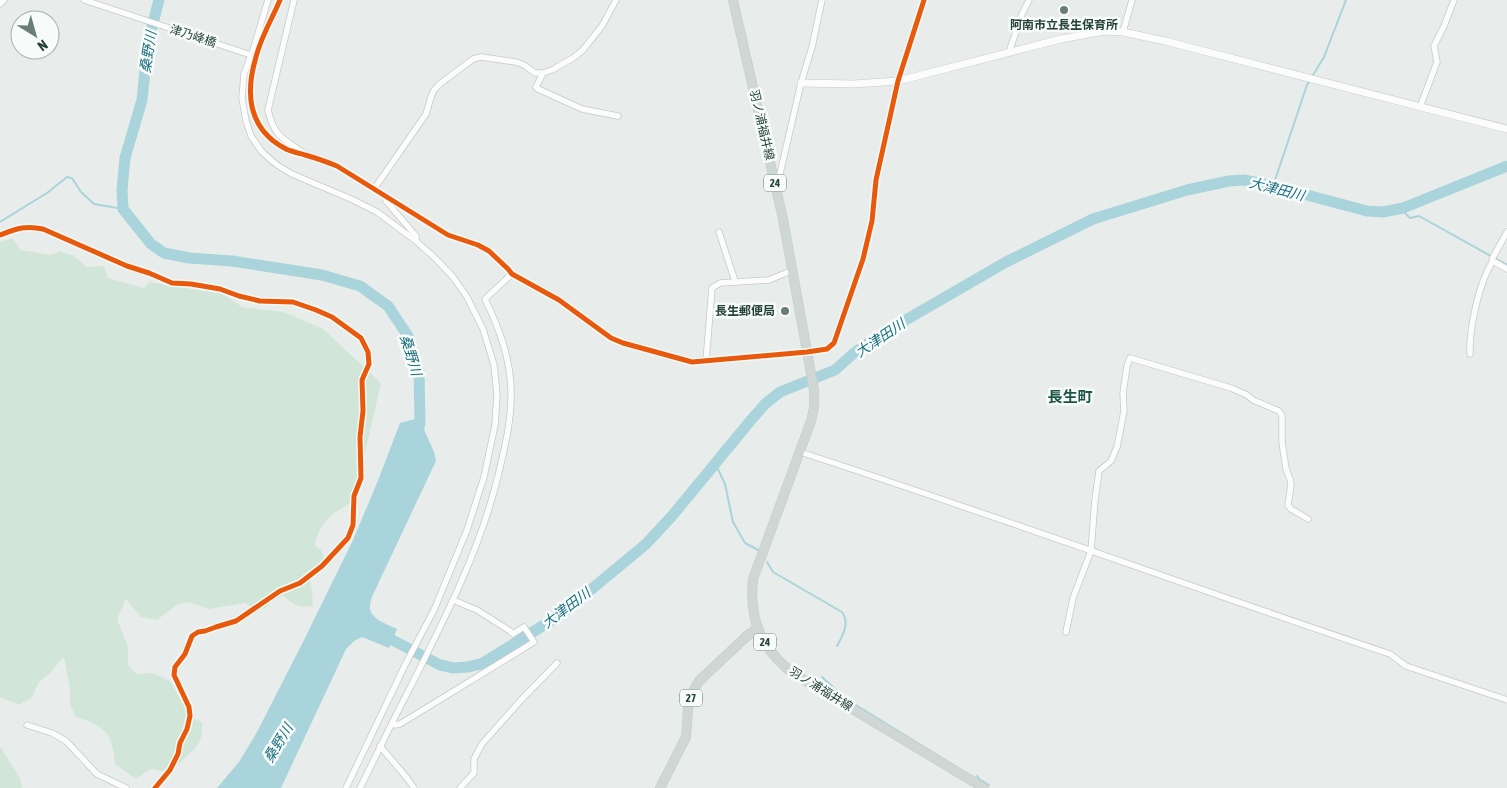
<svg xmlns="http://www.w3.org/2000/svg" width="1507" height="788" viewBox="0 0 1507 788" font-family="'Asap Condensed','Noto Sans JP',sans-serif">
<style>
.green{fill:#d1e6d8}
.water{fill:#a9d4db}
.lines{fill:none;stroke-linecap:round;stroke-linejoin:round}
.stream{stroke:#a9d4db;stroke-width:2}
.river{stroke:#a9d4db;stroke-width:11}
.minor-casing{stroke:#c5cac8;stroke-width:7}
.tertiary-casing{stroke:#c5cac8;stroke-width:8}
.primary-casing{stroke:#c3ccc9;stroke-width:10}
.minor{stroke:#fcfcfc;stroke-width:5.5}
.tertiary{stroke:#fcfcfc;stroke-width:7}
.primary{stroke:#cfd7d5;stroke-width:9}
.cycleway-casing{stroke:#f7fbf9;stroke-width:8}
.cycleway{stroke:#e8590c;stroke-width:5}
.poi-dot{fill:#697e78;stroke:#f7fbf9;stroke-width:2}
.labels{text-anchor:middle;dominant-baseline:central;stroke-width:5;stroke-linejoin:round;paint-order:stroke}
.shield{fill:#f7fbf9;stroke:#637a73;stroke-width:1}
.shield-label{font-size:11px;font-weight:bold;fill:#24423a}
.poi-label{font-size:12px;font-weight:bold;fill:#24423a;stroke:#f7fbf9}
.street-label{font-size:12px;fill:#24423a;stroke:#f7fbf9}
.water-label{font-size:14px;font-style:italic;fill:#1c6f80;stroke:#f7fbf9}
.quarter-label{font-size:15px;font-weight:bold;fill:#1f5548;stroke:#f7fbf9}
</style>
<rect width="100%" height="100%" fill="#e8edeb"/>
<g class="green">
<path d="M12,238l9,12 30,5 9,-4 14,5 13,11 17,-1 4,12 36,10 5,-6 74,12 19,13 42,5 39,17 58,54 -27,118c-21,12 -35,20 -39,45l6,4 4,11 -17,12 4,18 1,15c-15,2 -20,-1 -30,-11l-13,8 -4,5 -12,2 -9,-7 -36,6 -20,-7 -11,2 -21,16 -16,-3 -15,-18 -9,20 11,28v18l8,9 17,-1 17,8 15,26 4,10 13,5c0,6 0,16 -3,21 -7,12 -21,18 -28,30l-20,-4 -15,10 -21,-15c-3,-32 -9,-37 -39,-47l-6,-12v-16l-6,-32 -14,16 -11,9 -7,15 -13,8 -19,-8v-455z"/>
<path d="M0,746l20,32 2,10h-22z"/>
</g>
<path class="water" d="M419,418l15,34 2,9 -59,125c-2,5 -7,13 -7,20 -1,13 17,18 27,23l-8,19 -27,-11 -8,4 -8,8 -65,139h-64l22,-26 18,-30 46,-90 50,-102 24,-57 23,-60z"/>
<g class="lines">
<g class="stream">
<path d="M1273,186l34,-101 17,-28 22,-57"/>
<path d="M1403,208l3,6 4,4 9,-2 88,49"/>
<path d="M0,222l47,-29 20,-16 5,1 9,14 13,12 29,5"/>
<path d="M715,463l10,21 8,38 12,21 13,7"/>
<path d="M767,562l6,10 69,40c8,11 1,23 -5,34"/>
<path d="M822,677l24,22 101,62"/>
<path d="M977,776l2,3 10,6"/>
</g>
<g class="river">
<path d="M159,0l-11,42 -6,58 -17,58 -3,32 1,19 28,35 13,9 25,5 43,3 90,14 38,11 28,20 20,30 11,36 1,50 -2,13"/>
<path d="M379,633l61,32 14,3 13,-1 14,-3 15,-9 56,-35 18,-13 76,-63 26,-28 79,-96 14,-16 15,-12 55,-22 19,-17 31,-21 121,-70 87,-43 94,-29 42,-9 15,-1 29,6 94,25 16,1 20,-4 104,-42"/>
</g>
<g class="minor-casing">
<g id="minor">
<path d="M84,0l170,56"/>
<path d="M268,0l-14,47 -10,27 -2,24 4,23 5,15 11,16 15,13 15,9 59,25 26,13 39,29 20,18 17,18 14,20 16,32 11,36 3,30 -2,30 -11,52 -17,53 -33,80 -28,53 -60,125"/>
<path d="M280,0c-8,19 -19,37 -24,57 -11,37 -8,72 30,92 6,3 13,4 19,6 11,3 22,7 32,11l111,69 30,10 11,6 19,18 4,5 47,26 52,38 12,5 69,19 115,-10 20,-3 7,-6 29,-84 9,-38 4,-41 22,-99 26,-81"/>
<path d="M294,0l-26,110c6,25 13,28 33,41"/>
<path d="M0,4l4,-4"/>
<path d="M1123,32l9,-32"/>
<path d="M1009,52l13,-38 7,-14"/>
<path d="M543,73l-7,14 2,2 44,20 36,7"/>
<path d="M1420,107l17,-45 -3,-16 10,-20 10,-26"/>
<path d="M776,184l3,-6 22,-95 11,-36 10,-47"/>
<path d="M374,189l52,-75 5,-17 3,-7 7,-7 32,-24 8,-2 35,5 8,3 11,8h8l9,-3 21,-12 9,-7 20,-25 14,-26"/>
<path d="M386,196v5l30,35v5"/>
<path d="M719,232l16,49"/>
<path d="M0,235c16,-6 25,-10 43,-6l84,37 22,7 23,10 19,1 29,5 19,7 21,5 33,1 23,8 16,7 29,21 7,14 1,12 -7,16 1,31 -3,26 1,41 -7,18 -1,29 -5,13 -26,28 -22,17 -20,8 -44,30 -20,6 -11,4 -7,1 -6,4 -7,18 -10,13 -1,8 15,32 1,9 -3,13 -7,14 -2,11 -8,16 -15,18"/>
<path d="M1493,261l14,8"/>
<path d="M1470,354c-1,-25 9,-72 23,-93l-1,-2 15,-27"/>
<path d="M706,361l6,-73 8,-5 49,-3 24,-10"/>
<path d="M800,452c198,64 393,136 590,202l16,12 101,34"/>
<path d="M1066,632l7,-34 18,-47 4,-51 4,-29 12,-10 6,-14 7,-36 -1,-18 4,-27 3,-8 101,30 16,7 6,5 26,11 3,5v26l4,27 4,10 1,6 -3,20 3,4 17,10"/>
<path d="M392,723l3,2 5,-1 134,-82 -10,-15 -11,7 -3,-3 -33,-21 -24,-10"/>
<path d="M27,725l25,8 14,8 31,33 29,14"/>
<path d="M380,746l27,32 7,10"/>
<path d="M360,788c17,-34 33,-68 51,-102 34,-68 69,-136 87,-210 7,-29 14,-57 13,-87 -1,-32 -12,-61 -26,-90l27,-25"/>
<path d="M460,788l14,-15v-14l8,-15 39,-44 36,-37"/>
</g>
</g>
<g class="tertiary-casing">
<path id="tertiary" d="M801,83l53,1 44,-3 163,-42 43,-8 19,1 42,9 342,88"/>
</g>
<g class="primary-casing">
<g id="primary">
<path d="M733,0l50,219 31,171v18l-3,13 -58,158c-4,40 7,67 38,93l193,116"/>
<path d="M660,788l26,-51 2,-27 3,-15 8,-14 49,-46 9,-6"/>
</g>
</g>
<use href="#minor" class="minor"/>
<use href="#tertiary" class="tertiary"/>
<use href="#primary" class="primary"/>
<g class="cycleway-casing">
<g id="cycleway">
<path d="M280,0c-8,19 -19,37 -24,57 -11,37 -8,72 30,92 6,3 13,4 19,6 11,3 22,7 32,11l111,69 30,10 11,6 19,18 4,5 47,26 52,38 12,5 69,19 115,-10 20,-3 7,-6 29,-84 9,-38 4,-41 22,-99 26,-81"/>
<path d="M0,235c16,-6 25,-10 43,-6l84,37 22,7 23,10 19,1 29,5 19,7 21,5 33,1 23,8 16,7 29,21 7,14 1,12 -7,16 1,31 -3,26 1,41 -7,18 -1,29 -5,13 -26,28 -22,17 -20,8 -44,30 -20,6 -11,4 -7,1 -6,4 -7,18 -10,13 -1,8 15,32 1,9 -3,13 -7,14 -2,11 -8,16 -15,18"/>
</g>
</g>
<use href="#cycleway" class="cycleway"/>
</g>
<g class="poi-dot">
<circle cx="1064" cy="10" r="5"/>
<circle cx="785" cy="311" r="5"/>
</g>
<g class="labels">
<g class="shield">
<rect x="764" y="174.5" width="22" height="17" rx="4"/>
<rect x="754" y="633.5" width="22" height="17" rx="4"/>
<rect x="680" y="689.5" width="22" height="17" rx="4"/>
</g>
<g class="shield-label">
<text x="775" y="183">24</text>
<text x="765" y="642">24</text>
<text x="691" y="698">27</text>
</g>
<g class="poi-label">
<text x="1064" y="25">阿南市立長生保育所</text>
<text x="775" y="311" text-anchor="end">長生郵便局</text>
</g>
<g class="street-label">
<text transform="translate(193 36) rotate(18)">津乃峰橋</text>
<text transform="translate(762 125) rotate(77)">羽ノ浦福井線</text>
<text transform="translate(821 689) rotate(32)">羽ノ浦福井線</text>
</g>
<g class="water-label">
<text transform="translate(148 52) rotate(-81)">桑野川</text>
<text transform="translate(1277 189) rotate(14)">大津田川</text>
<text transform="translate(880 338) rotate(-34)">大津田川</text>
<text transform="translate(411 355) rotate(73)">桑野川</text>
<text transform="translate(566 608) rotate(-37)">大津田川</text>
<text transform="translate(278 743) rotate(-59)">桑野川</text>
</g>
<g class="quarter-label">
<text x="1070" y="396">長生町</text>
</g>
</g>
<g transform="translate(35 35) rotate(143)"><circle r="24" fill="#f7fbf9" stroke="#a3b1ad"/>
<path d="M0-4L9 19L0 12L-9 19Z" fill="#697e78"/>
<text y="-8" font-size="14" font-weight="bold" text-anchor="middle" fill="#24423a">N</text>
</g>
</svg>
